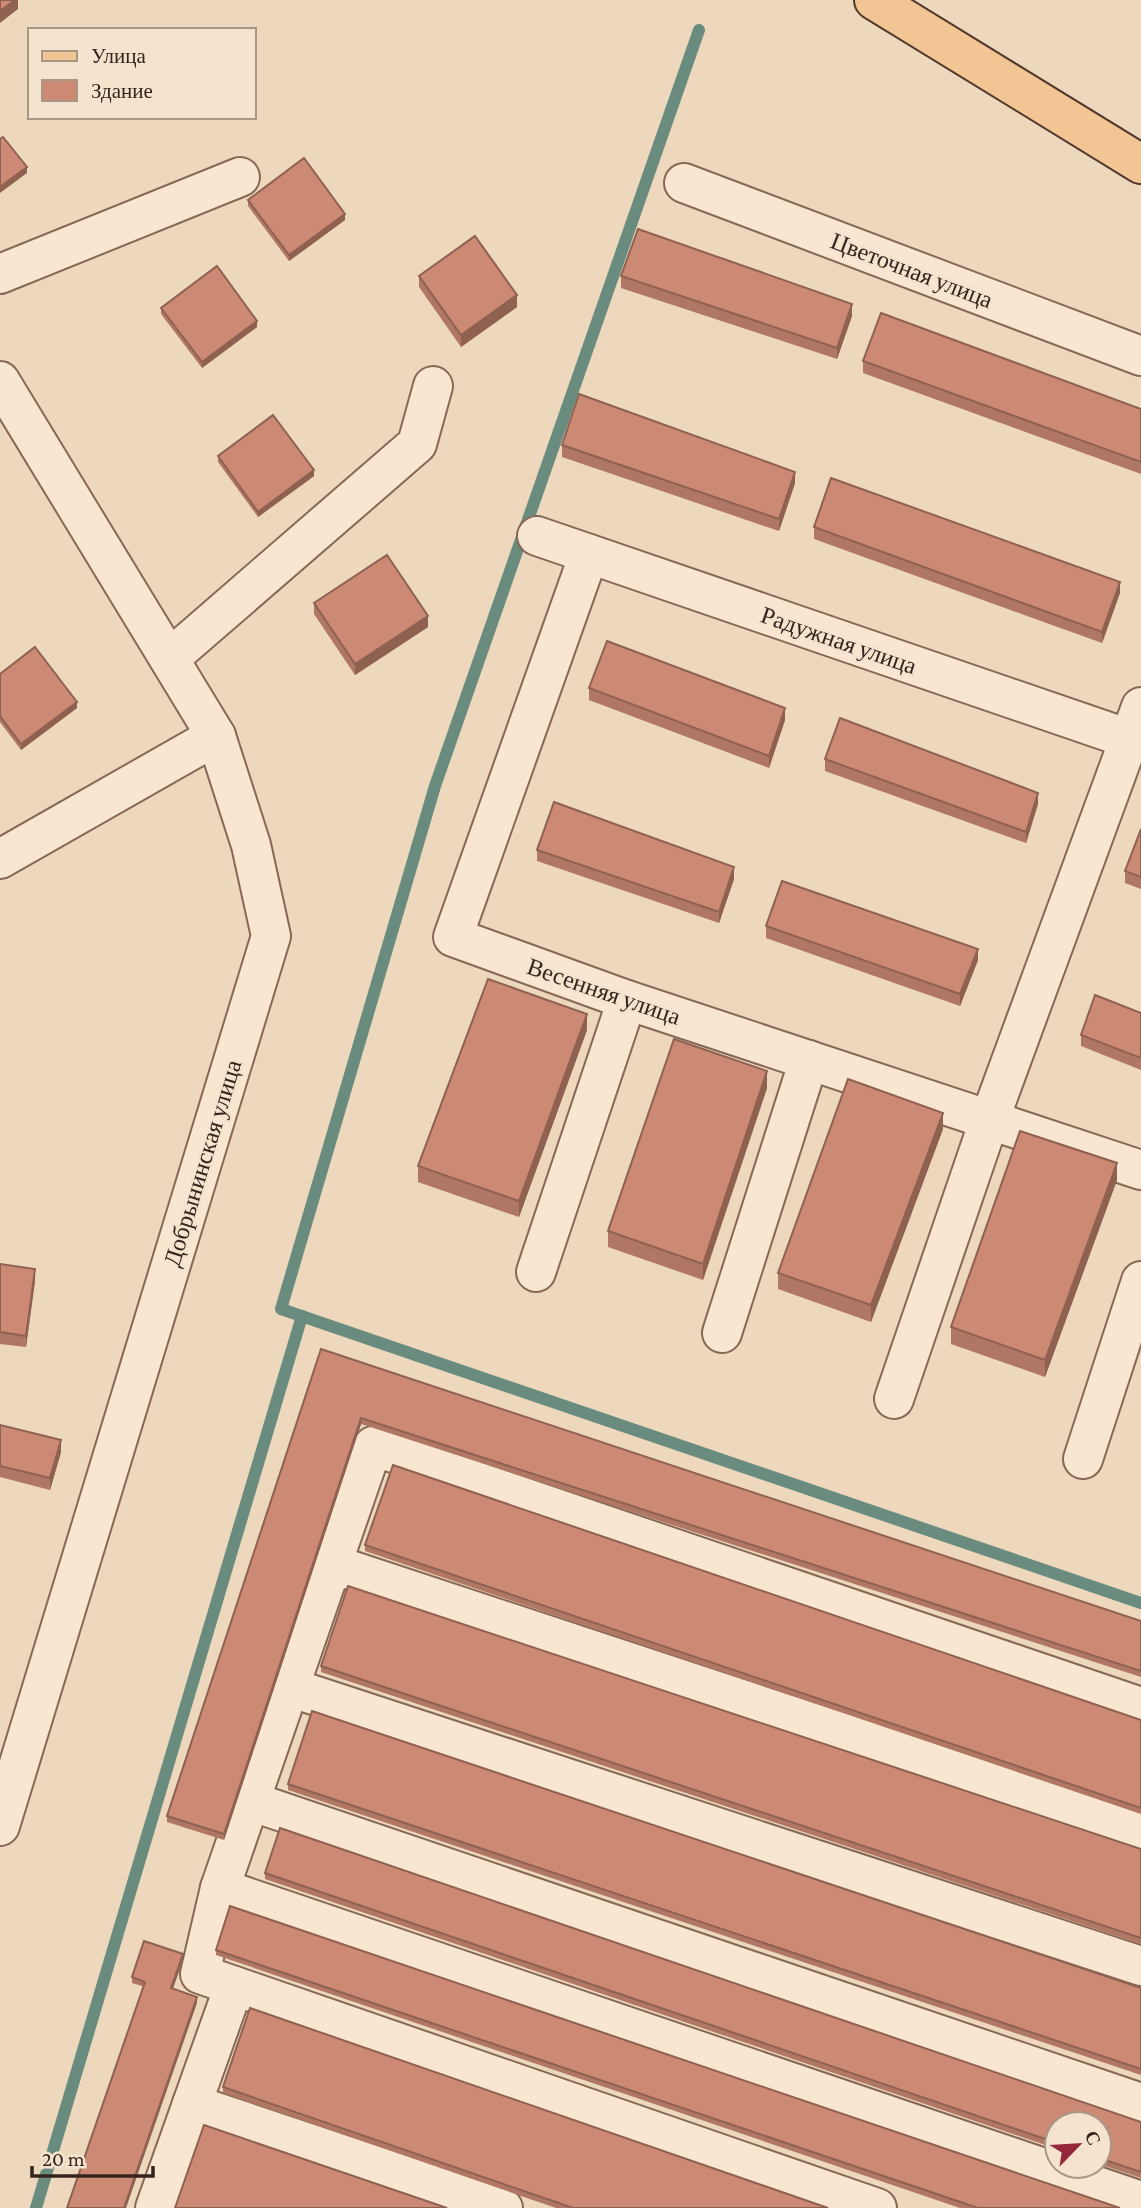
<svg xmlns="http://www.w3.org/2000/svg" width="1141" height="2208" viewBox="0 0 1141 2208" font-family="'Crimson Pro',serif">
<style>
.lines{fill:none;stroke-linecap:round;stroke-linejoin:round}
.stream{stroke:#698c7e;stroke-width:12}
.minor-casing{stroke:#866857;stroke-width:42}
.major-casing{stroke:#53382c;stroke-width:42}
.minor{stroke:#f9e6d1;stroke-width:38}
.major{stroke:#f2c595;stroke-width:38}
.wall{fill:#af7764}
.shaded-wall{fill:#8f6151}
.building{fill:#cc8a74;stroke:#8f6151;stroke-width:2}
.labels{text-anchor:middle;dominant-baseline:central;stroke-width:5;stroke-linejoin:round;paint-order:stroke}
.street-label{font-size:24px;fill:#35241c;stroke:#f5e3ce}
</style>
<rect width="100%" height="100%" fill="#edd8be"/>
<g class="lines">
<g class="stream">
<path d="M699,30l-264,756 -154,523 860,294"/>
<path d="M36,2208l266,-892"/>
</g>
<g class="minor-casing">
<g id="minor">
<path d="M684,183l457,173"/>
<path d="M0,274l240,-97"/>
<path d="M0,381l216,355"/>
<path d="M537,536l604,207"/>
<path d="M589,554l-136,383 174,63 514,170"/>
<path d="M170,658l247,-214 16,-58"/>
<path d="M0,859l216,-123 35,109 20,91 -271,890"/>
<path d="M536,1272l91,-272"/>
<path d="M722,1333l87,-273"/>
<path d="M894,1399l95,-278 152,-414"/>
<path d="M1083,1459l58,-178"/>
<path d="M332,1564l809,267"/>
<path d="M289,1687l852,279"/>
<path d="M250,1801l891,302"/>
<path d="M220,1888l921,313"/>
<path d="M192,2104l311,104"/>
<path d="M155,2208l79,-222"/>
<path d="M877,2208l-677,-234 20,-86 153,-442 768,261"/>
</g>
</g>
<g class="major-casing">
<path id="major" d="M874,0l267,164"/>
</g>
<use href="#minor" class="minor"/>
<use href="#major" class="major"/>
</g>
<g class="wall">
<path d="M248,200l97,20 -56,41 -41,-55z"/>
<path d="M419,276l98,31 -56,40 -42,-60z"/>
<path d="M621,276l231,40 -15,43 -216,-71z"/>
<path d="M161,308l96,19 -55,41 -41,-54z"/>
<path d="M863,361l278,48v65l-278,-101z"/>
<path d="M562,445l233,38 -16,48 -217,-74z"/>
<path d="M218,456l96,20 -56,41 -40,-55z"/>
<path d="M814,527l306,66 -18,50 -288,-104z"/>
<path d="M314,603l114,24 -73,48 -41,-61z"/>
<path d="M0,674l77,34 -56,42 -21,-28z"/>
<path d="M589,688l196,32 -16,48 -180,-68z"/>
<path d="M825,759l213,45 -12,39 -201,-72z"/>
<path d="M1141,829v60l-16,-6v-12z"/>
<path d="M537,850l197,29 -15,44 -182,-62z"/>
<path d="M766,926l212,34 -18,46 -194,-68z"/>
<path d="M1141,1013v57l-60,-24v-11z"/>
<path d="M587,1030l-68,187 -101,-35v-16z"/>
<path d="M767,1088l-64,192 -95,-33v-16z"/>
<path d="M943,1129l-72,193 -93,-33v-16z"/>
<path d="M1117,1180l-72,197 -94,-33v-17z"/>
<path d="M0,1264l35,17 -9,66 -26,-3z"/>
<path d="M321,1349l820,272v56l-780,-253 -137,416 -57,-18v-6z"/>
<path d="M0,1425l61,27 -11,38 -50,-13z"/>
<path d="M365,1545l776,175v94l-776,-263z"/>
<path d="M321,1666l820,183v95l-820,-272z"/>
<path d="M288,1784l853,204v87l-853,-285z"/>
<path d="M265,1873l876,249v56l-42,-14v-40h-42v25l-792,-270z"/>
<path d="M216,1950l904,258h-160l-744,-253z"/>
<path d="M183,1960l-10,28 24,15 -65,-20v-6z"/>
<path d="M223,2087l605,121h-272l-333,-115z"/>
</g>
<g class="shaded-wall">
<path d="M15,0h3v9l-18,14v-12z"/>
<path d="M27,167v6l-27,20v-6z"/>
<path d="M345,214v6l-56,41v-6z"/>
<path d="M517,295v12l-56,40v-12z"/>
<path d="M852,304v12l-15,43v-11z"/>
<path d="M257,321v6l-55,41v-6z"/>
<path d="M314,470v6l-56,41v-5z"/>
<path d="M795,472v11l-16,48v-12z"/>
<path d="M1120,582v11l-18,50v-11z"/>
<path d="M428,616v11l-73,48v-11z"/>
<path d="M77,702v6l-56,42v-6z"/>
<path d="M785,708v12l-16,48v-12z"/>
<path d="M1038,793v11l-12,39v-11z"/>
<path d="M734,867v12l-15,44v-11z"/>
<path d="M978,949v11l-18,46v-12z"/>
<path d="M587,1014v16l-68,187v-16z"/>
<path d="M767,1071v17l-64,192v-16z"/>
<path d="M943,1113v16l-72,193v-17z"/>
<path d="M1117,1163v17l-72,197v-17z"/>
<path d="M35,1269v12l-9,66v-11z"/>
<path d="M361,1418v6l-137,416v-6z"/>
<path d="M61,1440v12l-11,38v-12z"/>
<path d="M183,1954v6l-12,34v-6z"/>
<path d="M197,1997v6l-71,205h-2z"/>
</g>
<g class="building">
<path d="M0,0h15l-15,11z"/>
<path d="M3,137l24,30 -27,20v-48z"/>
<path d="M304,158l41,56 -56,41 -41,-55z"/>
<path d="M638,229l214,75 -15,44 -216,-72z"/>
<path d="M475,236l42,59 -56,40 -42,-59z"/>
<path d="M217,266l40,55 -55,41 -41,-54z"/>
<path d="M881,313l260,96v53l-278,-101z"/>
<path d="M579,394l216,78 -16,47 -217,-74z"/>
<path d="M273,415l41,55 -56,42 -40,-56z"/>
<path d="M831,478l289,104 -18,50 -288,-105z"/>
<path d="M387,555l41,61 -73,48 -41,-61z"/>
<path d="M607,641l178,67 -16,48 -180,-68z"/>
<path d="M35,647l42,55 -56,42 -21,-28v-42z"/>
<path d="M840,718l198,75 -12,39 -201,-73z"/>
<path d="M554,802l180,65 -15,45 -182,-62z"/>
<path d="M1141,829v48l-16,-6z"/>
<path d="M782,881l196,68 -18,45 -194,-68z"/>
<path d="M488,979l99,35 -68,187 -101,-35z"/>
<path d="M1095,995l46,18v45l-60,-23z"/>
<path d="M674,1039l93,32 -64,193 -95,-33z"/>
<path d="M848,1079l95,34 -72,192 -93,-32z"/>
<path d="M1020,1131l97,32 -72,197 -94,-33z"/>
<path d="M0,1264l35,5 -9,67 -26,-4z"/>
<path d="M321,1349l820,272v50l-780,-253 -137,416 -57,-18z"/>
<path d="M0,1425l61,15 -11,38 -50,-12z"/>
<path d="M393,1465l748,255v88l-776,-263z"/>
<path d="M348,1586l793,263v89l-820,-272z"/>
<path d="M312,1711l829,277v81l-853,-285z"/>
<path d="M280,1828l861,294v50l-42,-14v-34h-42v19l-792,-270z"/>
<path d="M230,1906l890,302h-142l-762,-258z"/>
<path d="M144,1941l39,13 -12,34 26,9 -73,211h-57l78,-226 -13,-5z"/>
<path d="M250,2008l578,200h-255l-350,-121z"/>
<path d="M204,2125l243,83h-272z"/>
</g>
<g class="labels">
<g class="street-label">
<text transform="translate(912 270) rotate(21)">Цветочная улица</text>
<text transform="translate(839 640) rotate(19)">Радужная улица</text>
<text transform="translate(604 991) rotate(19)">Весенняя улица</text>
<text transform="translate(202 1163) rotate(-73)">Добрынинская улица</text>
</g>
</g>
<rect x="28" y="28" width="228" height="91" fill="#f5e3ce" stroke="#a89787" stroke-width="2"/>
<rect x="42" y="51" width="35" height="10" fill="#f2c595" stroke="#a89787" stroke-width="2"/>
<text x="91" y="63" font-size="21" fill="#35241c">Улица</text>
<rect x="42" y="80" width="35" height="21" fill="#cc8a74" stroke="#a89787" stroke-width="2"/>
<text x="91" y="98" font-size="21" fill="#35241c">Здание</text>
<g transform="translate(1078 2145) rotate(65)"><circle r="33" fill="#f5e3ce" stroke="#a89787" stroke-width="2"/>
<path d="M0-5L12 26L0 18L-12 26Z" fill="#94273a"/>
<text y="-10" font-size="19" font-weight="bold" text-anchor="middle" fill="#35241c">С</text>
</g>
<path d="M32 2166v10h121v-10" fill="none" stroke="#35241c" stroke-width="3.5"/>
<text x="42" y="2166" font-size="21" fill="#35241c" stroke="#f5e3ce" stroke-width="5" paint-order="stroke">20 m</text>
</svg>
